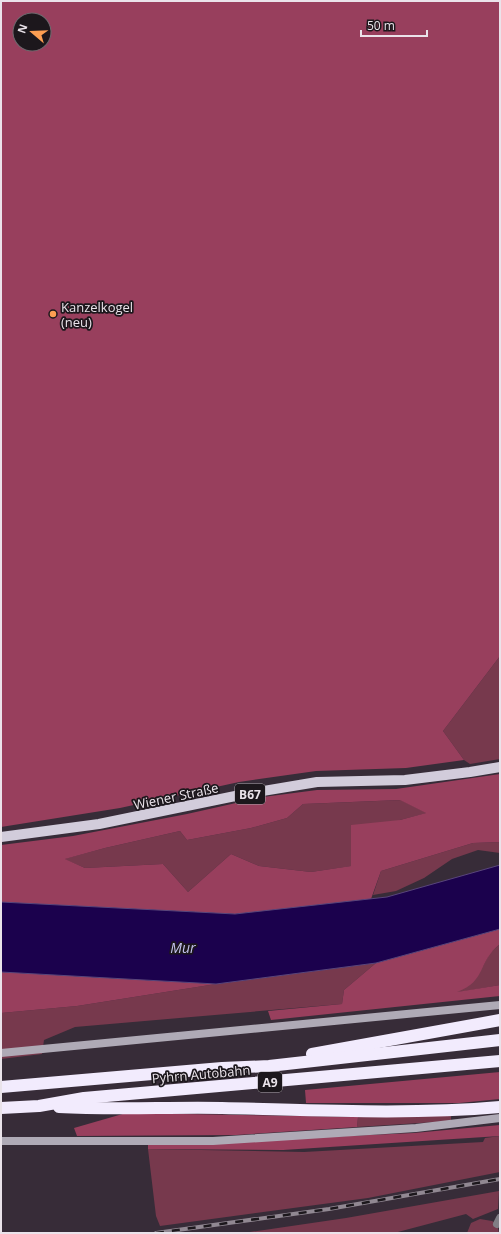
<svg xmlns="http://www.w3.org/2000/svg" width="501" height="1234" viewBox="0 0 501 1234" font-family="'Open Sans',sans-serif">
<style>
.green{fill:#77394d}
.forest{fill:#983f5d;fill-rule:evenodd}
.water{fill:#1b014d;stroke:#59457c}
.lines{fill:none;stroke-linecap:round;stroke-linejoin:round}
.minor{stroke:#817e85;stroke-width:8}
.secondary{stroke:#afaab6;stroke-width:8}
.primary{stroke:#d2ccdb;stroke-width:10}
.motorway{stroke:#f2ebfd;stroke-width:12}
.rail-casing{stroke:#918892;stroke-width:4}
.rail{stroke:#1c171c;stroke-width:2.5;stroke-dasharray:8;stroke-linecap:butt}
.poi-dot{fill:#fc9e52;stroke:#1c171c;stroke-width:1.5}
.labels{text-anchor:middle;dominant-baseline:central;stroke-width:3.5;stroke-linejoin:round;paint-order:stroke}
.shield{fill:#1c171c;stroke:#aca6ac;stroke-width:1}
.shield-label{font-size:12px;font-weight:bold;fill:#eae3ea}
.poi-label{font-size:13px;fill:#eae3ea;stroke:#1c171c;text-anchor:start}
.street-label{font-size:13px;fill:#eae3ea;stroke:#1c171c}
.water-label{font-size:14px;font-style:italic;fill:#c3c1ed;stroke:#1c171c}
</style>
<rect width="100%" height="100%" fill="#372c38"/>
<g class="green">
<path d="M500,656v103l-30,5 -6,-4 -21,-29z"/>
<path d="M401,800l26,13 -27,7 -48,46 -41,6 -52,-6 -28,-12 -43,38 -25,-28 -78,4 -21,-9 41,-11 75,-17 7,9 64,-12 36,-10 16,-14z"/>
<path d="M500,842v11l-22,-3 -26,9 -28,19 -28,13 -23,4 8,-24 92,-28z"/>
<path d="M500,944v41l-46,8 29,-27 6,-12z"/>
<path d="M376,963l-32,27 -2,14 -267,23 -31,13 -2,14 -41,5v-46l76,-7 139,-22z"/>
<path d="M451,1115v6l-94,6 1,-10z"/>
<path d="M500,1136v36l-132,26 -208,28 -4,-10 -8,-67 156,3 179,-10 2,-4z"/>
<path d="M499,1191l-1,18 -25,10 -7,-5 -72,19h-151l103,-15z"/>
<path d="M480,1219l12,2 5,3 2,9h-32l4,-10z"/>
</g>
<g class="forest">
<path d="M1,1h499v655l-57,75 21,29 -58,8 -90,3 -77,11 -119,26 -119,19zM20,20h24v24h-24z"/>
<path d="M500,774v68l-27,1 -92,28 -10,28 -136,15 -234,-12v-57l72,-9 114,-22 76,-17 54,-7 79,-1zM400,800l26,13 -26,7 -49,5v41l-40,6 -52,-6 -28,-12 -43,38 -25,-28 -78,4 -20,-9 40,-11 75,-17 7,9 64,-12 36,-10 16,-14z"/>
<path d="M500,929v15c-23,18 -13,37 -43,48l43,-7v11l-229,24 -3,-9 74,-7 2,-14 32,-27z"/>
<path d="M1,972l215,12 -139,22 -76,7z"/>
<path d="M500,1072v27l-41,4h-153l-1,-13z"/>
<path d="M126,1113l232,4 -1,10 -121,8 -159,1 -3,-8z"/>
<path d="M500,1125v11l-217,14 -135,-1v-4l266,-12z"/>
</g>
<path class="water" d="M500,865v64l-124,34 -160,21 -215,-12v-70l234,12 152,-17z"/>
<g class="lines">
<path class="minor" d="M497,1224l3,-6"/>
<g class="secondary">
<path d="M1,1053l499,-48"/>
<path d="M1,1141h212l203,-13 84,-10"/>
</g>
<path class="primary" d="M1,837l98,-13 146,-30 72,-12 88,-2 65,-8 30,-5"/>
<g class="motorway">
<path d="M312,1054l188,-34"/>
<path d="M1,1087l221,-19 47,-2 231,-26"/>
<path d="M59,1107c54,3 109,0 163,1 92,2 186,7 278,-1"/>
<path d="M1,1108l38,-2 45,-8 416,-37"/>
</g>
<g class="rail-casing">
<path id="rail" d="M156,1233l173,-24 171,-30"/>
</g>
<use href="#rail" class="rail"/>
</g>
<circle class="poi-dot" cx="53" cy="314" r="4"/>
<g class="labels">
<g class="shield">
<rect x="235" y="784" width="30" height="20" rx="3"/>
<rect x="258" y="1072" width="24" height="20" rx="3"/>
</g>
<g class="shield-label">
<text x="250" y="794">B67</text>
<text x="270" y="1082">A9</text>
</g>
<g class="poi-label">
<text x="61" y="307">Kanzelkogel<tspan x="61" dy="15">(neu)</tspan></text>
</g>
<g class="street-label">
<text transform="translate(176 796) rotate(-12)">Wiener Straße</text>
<text transform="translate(201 1074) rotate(-5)">Pyhrn Autobahn</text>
</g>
<g class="water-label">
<text x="183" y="947">Mur</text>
</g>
</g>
<rect width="501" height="1234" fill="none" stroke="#eae3ea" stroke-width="4"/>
<g transform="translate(32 32) rotate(289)"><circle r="19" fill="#1c171c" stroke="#6e696e"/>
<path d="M0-3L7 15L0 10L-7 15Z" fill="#fc9e52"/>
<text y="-6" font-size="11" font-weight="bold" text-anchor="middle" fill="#eae3ea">N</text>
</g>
<path d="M361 30v6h66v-6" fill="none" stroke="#eae3ea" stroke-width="2"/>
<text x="367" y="30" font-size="12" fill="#eae3ea" stroke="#1c171c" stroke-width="3" paint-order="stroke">50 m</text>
</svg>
